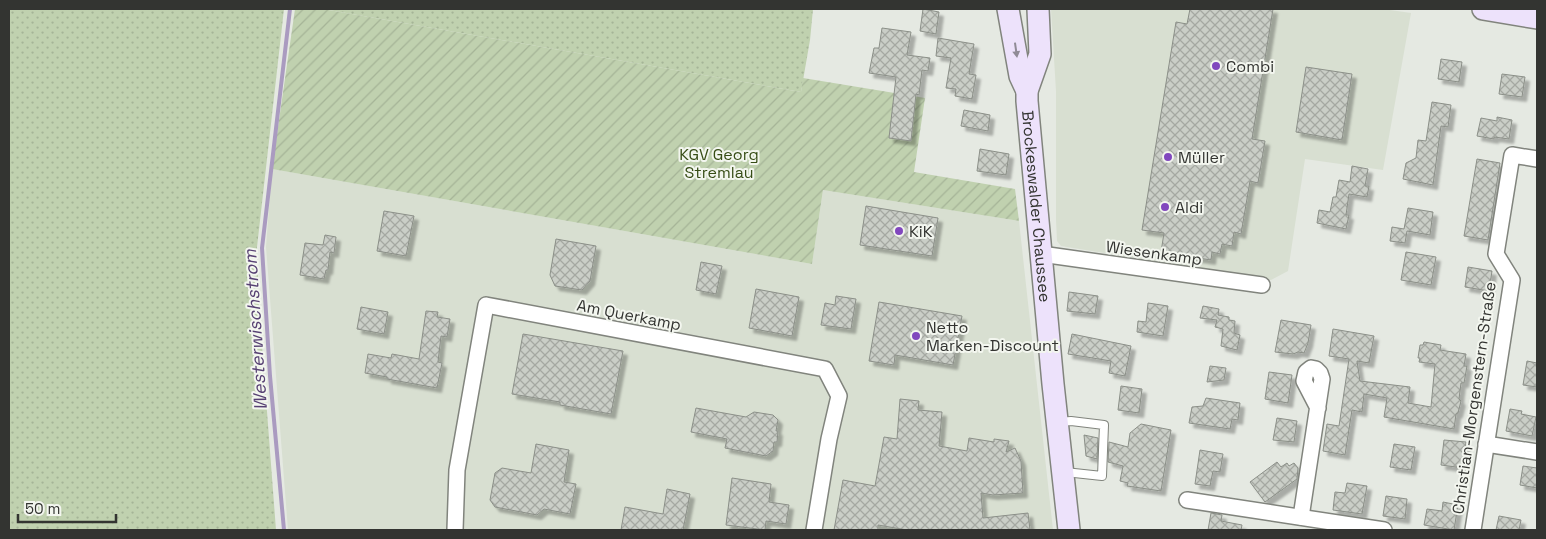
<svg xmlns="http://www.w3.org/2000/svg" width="1546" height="539" viewBox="0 0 1546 539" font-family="'Space Grotesk',sans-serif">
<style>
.built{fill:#d8dfd1}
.grass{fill:url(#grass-dots)}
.garden{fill:url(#garden-furrows)}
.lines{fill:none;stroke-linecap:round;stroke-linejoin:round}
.stream{stroke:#aa9bc0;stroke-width:4}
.building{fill:url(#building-cross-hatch);stroke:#8b8f88;filter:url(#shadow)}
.lane-casing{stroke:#81847d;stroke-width:10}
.street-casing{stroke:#81847d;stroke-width:18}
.secondary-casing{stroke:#81847d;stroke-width:24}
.lane{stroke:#fff;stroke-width:8}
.street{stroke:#fff;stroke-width:15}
.secondary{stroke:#ede2fb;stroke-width:21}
.oneway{fill:#908b96}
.poi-dot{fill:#8147be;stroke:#f3f6ef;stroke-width:2}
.labels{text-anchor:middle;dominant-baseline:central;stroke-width:4;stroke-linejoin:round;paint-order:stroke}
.poi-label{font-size:16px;fill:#333431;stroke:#f3f6ef;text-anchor:start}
.park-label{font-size:16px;fill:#374d16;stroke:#f3f6ef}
.street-label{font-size:16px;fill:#333431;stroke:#f3f6ef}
.water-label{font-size:18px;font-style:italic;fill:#574173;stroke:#f3f6ef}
</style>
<defs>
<pattern id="grass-dots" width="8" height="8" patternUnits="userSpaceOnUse" patternTransform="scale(1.25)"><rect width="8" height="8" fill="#c0d1af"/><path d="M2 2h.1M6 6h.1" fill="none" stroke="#a5b497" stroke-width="1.8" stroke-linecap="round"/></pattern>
<pattern id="garden-furrows" width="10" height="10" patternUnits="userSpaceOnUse" patternTransform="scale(1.25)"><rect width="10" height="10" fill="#c0d1af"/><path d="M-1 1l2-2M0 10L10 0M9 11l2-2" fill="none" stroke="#a5b497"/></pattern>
<pattern id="building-cross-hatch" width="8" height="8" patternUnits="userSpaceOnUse" patternTransform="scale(1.25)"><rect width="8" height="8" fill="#cacec7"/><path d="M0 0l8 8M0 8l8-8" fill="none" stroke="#a5a8a2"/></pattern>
<filter id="shadow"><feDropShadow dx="4.5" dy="4.5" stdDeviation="1" flood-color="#0004"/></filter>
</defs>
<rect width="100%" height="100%" fill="#e5e9e2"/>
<g class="built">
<path d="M1051,9h332l28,4 -28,157 -78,-11 -17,112 -17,9 -210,-34 -4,-5 -1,-21v-129z"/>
<path d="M272,169l540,95 11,-74 196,31 34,309h-765l-22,-283z"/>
</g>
<g class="grass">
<path d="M9,9h275l-27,238 2,59 17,224h-267z"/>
<path d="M323,9h490l-3,31 -9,52z"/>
</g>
<path class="garden" d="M295,9h28l478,83 2,-14 122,20 -11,74 101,17 4,32 -196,-31 -11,74 -540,-95z"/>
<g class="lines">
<path class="stream" d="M284,530l-14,-154 -8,-128 28,-239"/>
</g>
<g class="building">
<path d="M923,9l16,3 -3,22 -16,-3z"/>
<path d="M1190,9h83l-21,130 13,2 -7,42 -8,-2 -9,53 -7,-2 -2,14 -10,-2 -2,10 -8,-2 -1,8 -50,-8 3,-19 -22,-3 34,-208 11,2z"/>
<path d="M882,28l29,4 -4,23 23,3 -2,13 -6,-1 -3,25 -3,-1 -5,47 -22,-3 7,-61 -27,-4 5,-25h5z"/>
<path d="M938,38l36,6 -5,30 7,1 -4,24 -17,-3 1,-7 -10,-1 5,-30 -15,-2z"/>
<path d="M1441,59l21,3 -3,20 -21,-3z"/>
<path d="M1306,67l46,7 -10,66 -46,-8z"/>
<path d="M1502,74l23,3 -3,20 -23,-3z"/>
<path d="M1432,102l19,3 -3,22 -7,-1 -8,59 -30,-6 3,-16 10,-5 2,-18 8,1z"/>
<path d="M964,110l26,5 -2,16 -27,-5z"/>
<path d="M1497,117l15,3 -3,19 -15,-2v2l-17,-3 4,-18 16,3z"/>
<path d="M980,149l29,5 -3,21 -29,-4z"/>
<path d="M1477,159l23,4 -12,77 -24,-4z"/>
<path d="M1352,166l16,3 -3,17h4l-2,11 -18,-3 -3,21h3l-3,14 -29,-6 2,-13 11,2 3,-15h3l3,-17 11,2z"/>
<path d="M866,206l72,12 -6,38 -72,-11z"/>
<path d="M1408,208l25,4 -3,23 -23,-4 -2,12 -15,-2 2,-14 12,2z"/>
<path d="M384,211l30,5 -8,40 -29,-5z"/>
<path d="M325,235l11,2 -2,16 -4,-1 -2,18h-2l-2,9 -24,-4 5,-32 18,2z"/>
<path d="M556,239l40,7 -6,35 -8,9 -27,-4 -5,-11z"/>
<path d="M1406,252l30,5 -5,28 -30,-5z"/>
<path d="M701,262l21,4 -6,28 -20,-4z"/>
<path d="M1468,267l24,4 -3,20 -24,-4z"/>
<path d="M756,289l43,8 -7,39 -43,-8z"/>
<path d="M1069,292l29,4 -3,18 -28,-3z"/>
<path d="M836,296l20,3 -5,30 -30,-4 4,-22 10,2z"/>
<path d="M879,302l83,14 -9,49 -58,-10 -1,10 -25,-4z"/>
<path d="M1148,303l20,3 -5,30 -26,-4 1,-11 8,1z"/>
<path d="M1203,306l16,3 -1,6 11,2v3l6,1 -1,12 6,2 -3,15 -16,-4 2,-17 -8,-2 2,-7 -17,-2z"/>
<path d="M361,307l27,5 -4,22 -27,-5z"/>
<path d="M426,311l12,1 -1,5 13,2 -3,18 -6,-1 -3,26 4,1 -5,25 -50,-9v-2l-22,-4 3,-19 23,4 1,-4 27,5z"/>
<path d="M1281,320l30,5 -3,18 -4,10 -6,-1 -5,2 -18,-2z"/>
<path d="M1333,329l41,7 -5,27 -12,-2 3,20 50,6 -2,16 23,4 4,-43 -16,-2 1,-4h-2l2,-13h3l1,-3 17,3 -1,5 26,4 -2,12h3l-3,17h-3l-2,16 2,2 -3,12 -2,1 -2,15 -70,-12 3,-19 -23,-4 -2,18 -10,-2 -7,45 -22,-4 4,-27 12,2 10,-67 -20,-3z"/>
<path d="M523,334l100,17 -12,63 -51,-9v-3l-48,-8z"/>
<path d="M1072,334l59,12 -6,30 -16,-3 2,-12 -43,-7z"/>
<path d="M1527,361l10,2v24l-14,-2z"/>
<path d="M1210,366l16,2 -2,12 -17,2z"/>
<path d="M1269,372l23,3 -4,28 -23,-4z"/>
<path d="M1121,386l21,3 -3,24 -21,-3z"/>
<path d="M1206,398l34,5 -2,17 -6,-1 -2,10 -41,-6 3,-16 11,-1z"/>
<path d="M900,399l19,2 -1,9 24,2 -3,34 28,5 2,-13 25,4v-3l15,2 -3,11 9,-4 6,13 2,32 -30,2 -12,-2 2,25 45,-5 2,17h-123l-29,-5v5h-44l9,-50 32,6 9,-49 13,2z"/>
<path d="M696,408l50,9 8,-5 19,3 5,5 -2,11h2l-1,11h-3l-1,9 -7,5 -41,-8 2,-9 -36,-7z"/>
<path d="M1510,409l12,2 -1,3 15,3 -4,19 -26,-5z"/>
<path d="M1277,418l20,3 -3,21 -21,-2z"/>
<path d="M1141,424l30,6 -10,61 -34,-5 1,-3 -8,-2 3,-15 -15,-4 1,-20 19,5 2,-14z"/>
<path d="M1084,435l14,3 -1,21 -11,-3z"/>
<path d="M1444,440l22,2 -3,26 -22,-3z"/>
<path d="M536,444l33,6 -5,32 12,2 -6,30 -26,-5 -7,6 -42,-8 -5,-7 5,-27 7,-5 29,5z"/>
<path d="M1394,444l21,3 -4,23 -21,-3z"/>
<path d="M1200,450l23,4 -3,18 -7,-1 -3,15 -15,-2z"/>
<path d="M1277,462l4,5 6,-4 2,3 5,-3 4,5 -1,11 -32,23 -15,-20z"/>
<path d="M1523,466l14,2v20l-17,-3z"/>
<path d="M732,478l39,6 -2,18 20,3 -3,19 -20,-3 -1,9 -39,-5z"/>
<path d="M1347,483l20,3 -5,28 -29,-4 2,-18 10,1z"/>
<path d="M667,489l23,5 -7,36h-62l4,-23 38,7z"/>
<path d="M1386,496l21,3 -2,20 -22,-3z"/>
<path d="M1443,502l15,3 -4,25 -30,-5 3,-16 15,2z"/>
<path d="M1211,513l11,2 -1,6 21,4 -1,5h-33z"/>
<path d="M1499,516l22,4 -2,10h-23z"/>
</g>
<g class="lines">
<g class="lane-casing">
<path id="lane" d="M1058,422l13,-1 33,4 -2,51 -37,-4"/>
</g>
<g class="street-casing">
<g id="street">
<path d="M1041,254l221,31"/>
<path d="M1486,444l51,8"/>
<path d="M1187,500l197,30"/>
<path d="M1301,517l21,-138 -2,-6 -4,-4 -5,-1 -5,4 -2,9 14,27"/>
<path d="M455,530l2,-60 29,-165 339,64 14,27 -10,43 -15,91"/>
<path d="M1473,530l39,-250 -16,-26 16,-99 25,4"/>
</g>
</g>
<g class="secondary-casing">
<g id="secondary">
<path d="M1008,9l12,67 7,15"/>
<path id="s1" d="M1038,9l2,45 -13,37v10l26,283 16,146"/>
<path d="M1483,9l54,9"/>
</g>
</g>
<use href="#lane" class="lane"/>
<use href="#street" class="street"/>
<use href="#secondary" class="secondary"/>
</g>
<defs><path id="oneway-solid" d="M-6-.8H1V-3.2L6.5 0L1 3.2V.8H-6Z" transform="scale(1.25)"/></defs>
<use class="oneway" href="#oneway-solid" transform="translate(1016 50) rotate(82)"/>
<g class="poi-dot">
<circle cx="1216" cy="66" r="5"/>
<circle cx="1168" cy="157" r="5"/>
<circle cx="1165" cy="207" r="5"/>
<circle cx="899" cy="231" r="5"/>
<circle cx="916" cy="336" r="5"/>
</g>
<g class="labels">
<g class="poi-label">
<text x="1226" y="66">Combi</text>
<text x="1178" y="157">Müller</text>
<text x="1175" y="207">Aldi</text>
<text x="909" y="231">KiK</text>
<text x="926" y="327">Netto<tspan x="926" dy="18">Marken-Discount</tspan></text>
</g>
<g class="park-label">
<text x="719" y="154">KGV Georg<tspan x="719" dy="18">Stremlau</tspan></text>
</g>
<g class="street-label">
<text stroke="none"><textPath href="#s1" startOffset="200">Brockeswalder Chaussee</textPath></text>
<text transform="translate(1154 253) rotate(8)">Wiesenkamp</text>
<text transform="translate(629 315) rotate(11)">Am Querkamp</text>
<text transform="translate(1474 398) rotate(-82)">Christian-Morgenstern-Straße</text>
</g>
<g class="water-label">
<text transform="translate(255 330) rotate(-94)">Westerwischstrom</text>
</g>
</g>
<rect width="1546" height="539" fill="none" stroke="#333431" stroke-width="20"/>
<path d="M18 514v8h98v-8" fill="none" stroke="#333431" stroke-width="2.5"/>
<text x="25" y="514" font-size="15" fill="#333431" stroke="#f3f6ef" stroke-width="4" paint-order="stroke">50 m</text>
</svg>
